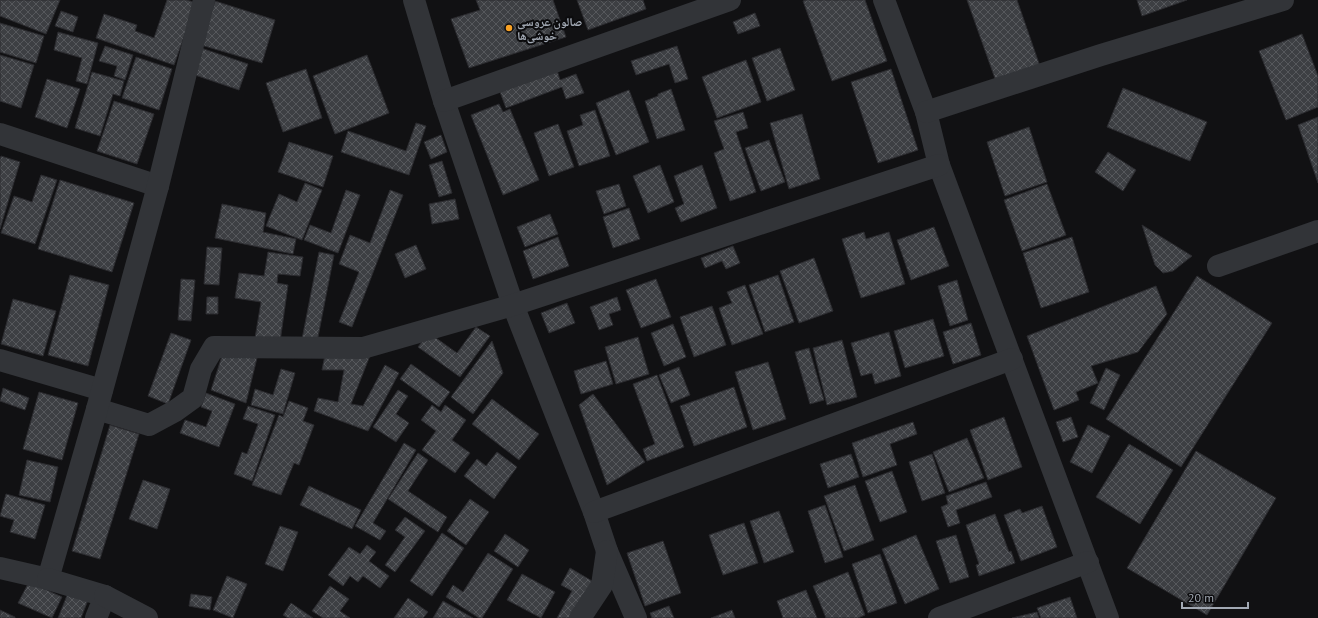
<svg xmlns="http://www.w3.org/2000/svg" width="1318" height="618" viewBox="0 0 1318 618" font-family="'PT Sans','Noto Naskh Arabic',sans-serif">
<style>
.building{fill:url(#building-cross-hatch);stroke:#2b2b2f}
.lines{fill:none;stroke-linecap:round;stroke-linejoin:round}
.street{stroke:#323438;stroke-width:22}
.poi-dot{fill:#f8a124;stroke:#0c0c0e;stroke-width:1.5}
.labels{text-anchor:middle;dominant-baseline:central;stroke-width:4;stroke-linejoin:round;paint-order:stroke}
.poi-label{font-size:12px;font-weight:bold;fill:#a2a9b4;stroke:#0c0c0e;text-anchor:start}
</style>
<defs>
<pattern id="building-cross-hatch" width="8" height="8" patternUnits="userSpaceOnUse"><rect width="8" height="8" fill="#3d3f43"/><path d="M0 0l8 8M0 8l8-8" fill="none" stroke="#56585c"/></pattern>
</defs>
<rect width="100%" height="100%" fill="#111113"/>
<g class="building">
<path d="M0,0h60l-14,34 -46,-18z"/>
<path d="M167,0h20l9,3 -22,62 -78,-27 8,-24 33,11 -2,6 19,7z"/>
<path d="M476,0h77l13,37 -97,31 -18,-49 29,-9z"/>
<path d="M577,0h66l3,9 -58,21z"/>
<path d="M806,0h59l22,61 -55,20 -29,-80z"/>
<path d="M967,0h50l25,72 -44,15z"/>
<path d="M1137,0h50l-45,16z"/>
<path d="M215,1l60,19 -13,43 -61,-18z"/>
<path d="M61,11l17,6 -5,15 -18,-6z"/>
<path d="M755,13l5,13 -22,8 -5,-12z"/>
<path d="M0,23l44,13 -8,27 -36,-11z"/>
<path d="M58,32l40,11 -11,41 -11,-3 6,-23 -28,-8z"/>
<path d="M1302,34l16,42v31l-32,13 -27,-69z"/>
<path d="M105,46l28,9 -8,25 -11,-4 3,-10 -18,-5z"/>
<path d="M677,46l11,33 -13,4 -6,-19 -33,11 -5,-14z"/>
<path d="M201,48l47,16 -9,26 -47,-16z"/>
<path d="M780,48l15,42 -28,11 -15,-43z"/>
<path d="M0,55l34,10 -13,43 -21,-7z"/>
<path d="M367,55l22,58 -54,21 -22,-58z"/>
<path d="M136,57l36,12 -13,41 -37,-12z"/>
<path d="M746,60l15,42 -44,16 -15,-41z"/>
<path d="M306,69l16,49 -39,14 -17,-49z"/>
<path d="M891,69l27,81 -40,13 -27,-81z"/>
<path d="M557,70l3,10 16,-6 8,19 -18,6 -4,-12 -56,21 -6,-16z"/>
<path d="M92,72l32,9 -4,15 -7,-2 -13,42 -25,-8z"/>
<path d="M47,79l33,10 -13,39 -32,-11z"/>
<path d="M1123,88l84,34 -17,39 -83,-34z"/>
<path d="M671,89l14,41 -28,9 -12,-38 13,-5v-2z"/>
<path d="M629,90l20,52 -33,13 -20,-52z"/>
<path d="M114,101l40,13 -17,50 -40,-13z"/>
<path d="M499,104l4,8 7,-3 29,71 -36,15 -32,-80z"/>
<path d="M595,110l15,46 -31,10 -12,-35 16,-6 -3,-10z"/>
<path d="M743,112l5,16 -12,4 20,60 -26,9 -16,-48 10,-4 -10,-28z"/>
<path d="M802,114l18,65 -31,10 -19,-66z"/>
<path d="M1318,117v66l-20,-58z"/>
<path d="M416,123l10,3 -17,49 -68,-23 7,-21 58,20z"/>
<path d="M558,124l16,43 -25,9 -15,-43z"/>
<path d="M1029,127l18,55 -42,14 -18,-54z"/>
<path d="M441,135l6,17 -16,7 -7,-17z"/>
<path d="M769,140l16,42 -24,9 -16,-43z"/>
<path d="M289,142l44,14 -10,31 -45,-15z"/>
<path d="M1108,152l28,18 -13,21 -28,-19z"/>
<path d="M1,156l19,6 -20,67v-70z"/>
<path d="M442,161l10,32 -13,4 -10,-32z"/>
<path d="M660,165l14,37 -26,11 -15,-37z"/>
<path d="M702,165l15,43 -36,14 -6,-14 9,-4 -10,-28z"/>
<path d="M41,175l16,5 -22,64 -34,-11 13,-37 18,6z"/>
<path d="M60,180l74,23 -22,69 -74,-23z"/>
<path d="M305,183l17,7 -20,50 -36,-14 13,-32 18,8z"/>
<path d="M619,184l7,22 -22,8 -8,-23z"/>
<path d="M1047,184l19,51 -44,16 -18,-51z"/>
<path d="M346,190l14,5 -22,58 -34,-13 6,-15 21,8z"/>
<path d="M390,190l13,5 -51,132 -13,-5 20,-50 -20,-8 11,-29 20,8z"/>
<path d="M455,199l4,20 -27,5 -3,-20z"/>
<path d="M222,204l44,9 -3,19 33,7 -3,15 -78,-16z"/>
<path d="M629,208l11,31 -27,9 -10,-31z"/>
<path d="M550,214l8,20 -33,13 -8,-20z"/>
<path d="M1142,225l50,31 -19,15 -10,2 -8,-8z"/>
<path d="M934,227l15,39 -38,14 -14,-40z"/>
<path d="M864,232l2,7 23,-7 16,52 -44,14 -19,-59z"/>
<path d="M558,237l11,29 -36,13 -10,-28z"/>
<path d="M1072,237l17,55 -48,16 -18,-55z"/>
<path d="M416,245l10,24 -21,9 -10,-24z"/>
<path d="M733,246l7,17 -14,6 -4,-8 -17,7 -4,-10z"/>
<path d="M207,247l15,1 -3,37 -15,-1z"/>
<path d="M268,252l35,5 -3,19 -22,-2 -1,9 11,2 -8,57 -25,-4 6,-36 -26,-4 4,-25 25,3z"/>
<path d="M319,252l15,3 -17,87 -15,-3z"/>
<path d="M814,258l19,53 -34,12 -19,-52z"/>
<path d="M70,275l39,10 -21,81 -40,-11z"/>
<path d="M778,275l16,47 -29,10 -16,-47z"/>
<path d="M1197,276l75,47 -91,144 -75,-48z"/>
<path d="M181,279l14,1 -4,41 -13,-1z"/>
<path d="M656,279l15,38 -30,11 -15,-38z"/>
<path d="M957,280l11,40 -18,6 -12,-40z"/>
<path d="M745,285l18,49 -31,11 -13,-37 13,-5 -5,-11z"/>
<path d="M1156,286l11,28 -29,38 -47,14 7,17 -22,9 3,8 -25,10 -27,-74z"/>
<path d="M207,297h11v17h-12z"/>
<path d="M617,297l4,13 -12,4 4,11 -14,5 -9,-23z"/>
<path d="M13,299l43,12 -13,45 -42,-12z"/>
<path d="M567,303l8,20 -26,10 -8,-20z"/>
<path d="M712,306l14,39 -32,12 -14,-40z"/>
<path d="M933,319l11,37 -39,12 -11,-37z"/>
<path d="M971,323l10,32 -28,9 -10,-32z"/>
<path d="M673,324l13,33 -22,9 -13,-33z"/>
<path d="M476,327l14,9 -30,41 -42,-30 11,-14 28,20z"/>
<path d="M889,332l12,44 -26,8 -3,-11 -11,3 -10,-33z"/>
<path d="M171,333l20,7 -23,64 -20,-8z"/>
<path d="M638,337l11,37 -33,10 -11,-37z"/>
<path d="M842,340l15,57 -30,8 -14,-57z"/>
<path d="M492,341l11,32 -30,41 -22,-17z"/>
<path d="M809,348l15,52 -14,4 -15,-52z"/>
<path d="M371,353l-20,51 12,2 22,-41 14,8 -31,58 -54,-20 4,-13 20,4 6,-32h-22l3,-15z"/>
<path d="M222,356l35,2 -11,45 -35,-13z"/>
<path d="M606,361l7,23 -32,10 -7,-23z"/>
<path d="M768,362l18,57 -33,11 -18,-58z"/>
<path d="M411,364l39,28 -11,15 -39,-28z"/>
<path d="M679,367l11,28 -19,8 -12,-28z"/>
<path d="M1106,368l14,7 -16,35 -14,-7z"/>
<path d="M281,369l14,4 -12,41 -32,-9 4,-16 18,6z"/>
<path d="M657,375l27,72 -37,14 -4,-12 12,-5 -22,-60z"/>
<path d="M734,387l13,40 -53,19 -14,-40z"/>
<path d="M3,388l26,10 -4,12 -25,-9z"/>
<path d="M398,390l10,6 -12,18 13,9 -13,19 -23,-15z"/>
<path d="M39,392l39,11 -16,57 -39,-11z"/>
<path d="M206,393l29,11 -16,43 -39,-14 5,-13 21,7 6,-16 -11,-4z"/>
<path d="M593,394l52,68 -38,23 -28,-80z"/>
<path d="M492,399l47,35 -20,26 -47,-36z"/>
<path d="M289,401l19,7 -5,13 11,4 -15,40 -5,-2 -13,32 -29,-10 27,-70 4,2z"/>
<path d="M432,405l9,7 4,-7 21,15 -14,20 18,13 -15,20 -33,-23 14,-19 -15,-11z"/>
<path d="M248,406l27,9 -23,66 -18,-7 8,-22 5,2 11,-30 -15,-5z"/>
<path d="M1004,417l18,50 -34,13 -18,-50z"/>
<path d="M1071,417l7,20 -15,5 -7,-20z"/>
<path d="M913,422l4,12 -27,10 7,21 -34,12 -11,-34z"/>
<path d="M110,425l29,9 -39,125 -28,-8z"/>
<path d="M1088,425l22,11 -18,37 -22,-11z"/>
<path d="M967,438l17,40 -35,14 -16,-40z"/>
<path d="M404,443l12,7 -43,73 13,8 -6,9 -25,-14z"/>
<path d="M1129,444l44,26 -33,54 -44,-27z"/>
<path d="M1196,451l80,47 -69,117 -80,-47z"/>
<path d="M497,452l20,15 -23,32 -30,-23 13,-17 9,7z"/>
<path d="M418,453l10,7 -20,31 39,26 -9,15 -50,-33z"/>
<path d="M851,454l8,23 -31,11 -8,-24z"/>
<path d="M932,454l13,39 -23,8 -13,-39z"/>
<path d="M27,460l31,7 -8,35 -31,-7z"/>
<path d="M892,471l15,41 -27,10 -15,-41z"/>
<path d="M143,480l27,9 -13,40 -28,-10z"/>
<path d="M986,482l6,15 -36,13 4,13 -12,4 -7,-20 7,-3 -2,-8z"/>
<path d="M855,485l19,55 -30,11 -20,-55z"/>
<path d="M309,486l52,24 -9,19 -52,-24z"/>
<path d="M6,494l39,11 -10,34 -25,-7 4,-12 -14,-4z"/>
<path d="M470,499l19,13 -23,33 -19,-14z"/>
<path d="M825,505l18,52 -18,6 -17,-52z"/>
<path d="M1042,506l15,41 -36,14 -17,-46 16,-6 2,4z"/>
<path d="M779,511l15,41 -30,11 -14,-42z"/>
<path d="M995,514l14,38 2,-1 4,12 -36,13 -3,-11 3,-1 -13,-39z"/>
<path d="M405,517l20,14 -30,41 -10,-7 20,-28 -10,-7z"/>
<path d="M744,523l14,40 -35,12 -14,-40z"/>
<path d="M280,526l18,6 -15,39 -18,-7z"/>
<path d="M442,533l22,15 -32,48 -22,-15z"/>
<path d="M505,534l24,16 -11,17 -24,-16z"/>
<path d="M916,535l23,54 -34,15 -23,-55z"/>
<path d="M956,535l13,42 -19,6 -14,-42z"/>
<path d="M663,541l18,52 -36,13 -18,-53z"/>
<path d="M367,545l9,7 -7,9 20,15 -9,12 -17,-12 -5,6 -8,-6 -7,10 -15,-11 21,-28 11,7z"/>
<path d="M488,553l25,16 -31,49h-3l-33,-21 7,-12 10,7z"/>
<path d="M880,554l17,49 -29,10 -16,-49z"/>
<path d="M570,568l22,13 -20,37h-15l15,-27 -11,-6z"/>
<path d="M848,572l17,43 -7,3h-32l-13,-32z"/>
<path d="M522,574l33,18 -14,26 -34,-18z"/>
<path d="M227,576l20,8 -14,34 -20,-8z"/>
<path d="M29,582l33,15 -10,21 -34,-15z"/>
<path d="M330,586l19,13 -9,12 10,7h-27l-11,-7z"/>
<path d="M70,588l20,7 -9,23h-23z"/>
<path d="M806,590l11,28h-34l-6,-17z"/>
<path d="M191,594l21,3 -2,13 -21,-4z"/>
<path d="M1070,597l7,21h-36l-4,-10z"/>
<path d="M408,598l20,14 -5,6h-29z"/>
<path d="M443,601l30,17h-40z"/>
<path d="M291,603l22,15h-25l-5,-3z"/>
<path d="M669,606l5,12h-22l-2,-5z"/>
<path d="M0,610l15,7v1h-15z"/>
<path d="M732,610l3,8h-24z"/>
<path d="M1037,612l2,6h-27z"/>
</g>
<g class="lines">
<g class="street">
<path d="M414,0l30,101 69,204 81,207 13,39 29,67"/>
<path d="M884,0l42,112 13,53 169,453"/>
<path d="M444,101l286,-101"/>
<path d="M926,112l175,-57 182,-55"/>
<path d="M0,134l158,52"/>
<path d="M1218,266l100,-35"/>
<path d="M0,360l102,30"/>
<path d="M97,409l52,16 26,-14 18,-13 8,-29 13,-22 149,1 150,-43 426,-140"/>
<path d="M594,512l418,-153"/>
<path d="M0,568l48,11 49,-170 61,-223 46,-186"/>
<path d="M48,579l57,17 -9,22"/>
<path d="M105,596l42,22"/>
<path d="M580,618l22,-33 5,-34"/>
<path d="M939,618l149,-56"/>
</g>
</g>
<circle class="poi-dot" cx="509" cy="28" r="4"/>
<g class="labels">
<g class="poi-label">
<text x="517" y="21">صالون عروسی<tspan x="517" dy="14">خوشی‌ها</tspan></text>
</g>
</g>
<path d="M1182 602v6h66v-6" fill="none" stroke="#a2a9b4" stroke-width="2"/>
<text x="1188" y="602" font-size="12" fill="#a2a9b4" stroke="#0c0c0e" stroke-width="3" paint-order="stroke">20 m</text>
</svg>
